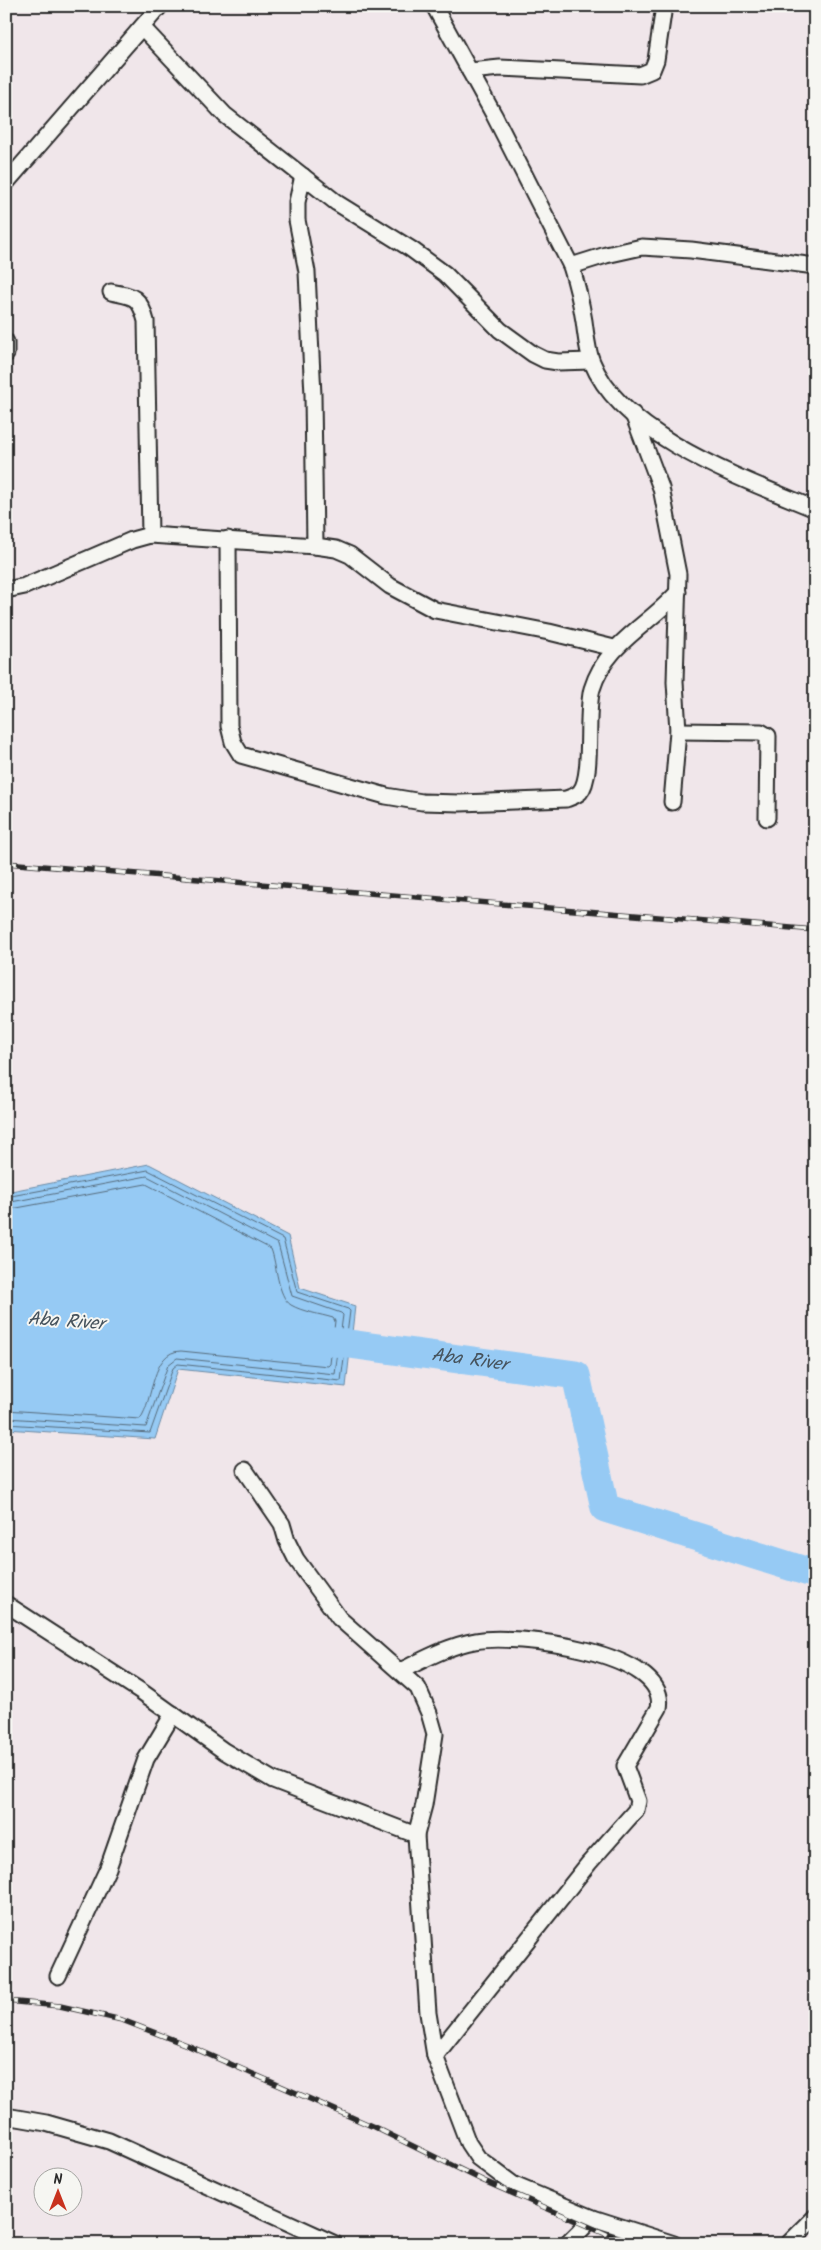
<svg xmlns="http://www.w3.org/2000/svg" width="821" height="2250" viewBox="0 0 821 2250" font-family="Kalam,sans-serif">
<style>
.water{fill:#96caf4;stroke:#6b8aa4}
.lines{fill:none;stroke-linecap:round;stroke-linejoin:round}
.shore{stroke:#566b7b;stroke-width:1}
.river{stroke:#96caf4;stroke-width:29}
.minor-casing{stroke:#2b2b2b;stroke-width:19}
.minor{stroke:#f6f6f2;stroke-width:15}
.rail-casing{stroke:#2b2b2b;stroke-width:5.5}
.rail{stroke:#f6f6f2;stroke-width:4;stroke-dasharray:11;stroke-linecap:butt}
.labels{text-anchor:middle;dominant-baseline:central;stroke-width:4;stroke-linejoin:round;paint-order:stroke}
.water-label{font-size:19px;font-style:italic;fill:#46535d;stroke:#f6f6f2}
</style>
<rect width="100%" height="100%" fill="#f0e6ea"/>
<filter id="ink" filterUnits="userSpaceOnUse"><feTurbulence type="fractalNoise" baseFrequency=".02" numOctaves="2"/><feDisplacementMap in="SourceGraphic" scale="10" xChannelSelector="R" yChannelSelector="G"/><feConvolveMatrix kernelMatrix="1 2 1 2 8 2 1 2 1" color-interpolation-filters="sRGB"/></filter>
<g filter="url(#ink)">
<path class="water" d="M149,1164l139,72 12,52 55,18 -9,81 -168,-18 -23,70 -149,-10v-237z"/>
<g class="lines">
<g class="shore">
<path d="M6,1197l142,-27 135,69 14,53 51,17 2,2 -9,70 -163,-17 -5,4 -23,65 -144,-9"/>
<path d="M6,1203l141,-27 131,68 14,52 49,17 2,2 -8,59 -158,-16 -9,7 -22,62 -140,-9"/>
<path d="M6,1210l140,-26 125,65c6,15 6,47 20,56 12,7 29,9 42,13l2,3 -5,43 -2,2 -147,-15c-30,0 -27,49 -41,68l-134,-9"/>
</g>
<path class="river" id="s1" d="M313,1339l263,36 29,133 210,66"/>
<g class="minor-casing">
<g id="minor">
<path d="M434,6l60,109 77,151c6,19 10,36 13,55 2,14 3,29 8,41 30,75 154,118 223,147"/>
<path d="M142,27l83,88 112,88 74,46 34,25 55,56 33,24 12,6 13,2 33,-1"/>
<path d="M470,71l30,-3 140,7 12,-5 4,-10 8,-54"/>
<path d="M303,176l-6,26v18l10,52 2,42 4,81 2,151"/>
<path d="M6,183l154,-177"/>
<path d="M571,266l35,-11 36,-8 49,3 124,16"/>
<path d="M111,292c23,4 29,5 35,29l4,214"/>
<path d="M6,342v12"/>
<path d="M633,414l28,74 17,86 -3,108 3,49 -6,71"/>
<path d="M228,539l1,187 4,16 8,13 145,41 36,6 38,1 106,-4c5,-2 10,-3 14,-7 14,-16 5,-80 12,-103 14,-46 56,-63 86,-97"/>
<path d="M6,590l19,-4 107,-46 18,-5 165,11 21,3 14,6 40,31 45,24 114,22 65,16"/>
<path d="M678,731l83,1 7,4 -1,82"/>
<path d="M245,1470l37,54 5,17 9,18 43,59 79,70 11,25 6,21 -11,71 -8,30 12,178 7,43 33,87 10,15 36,27 79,33 81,26"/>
<path d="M6,1604l136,88 82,59 49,29 143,55"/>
<path d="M400,1671c25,-12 48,-25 75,-30 38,-8 195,10 184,67l-34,58 13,35 -2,9 -47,53 -154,193"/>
<path d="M58,1976l50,-108 38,-109 27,-45"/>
<path d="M6,2116l40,7 63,18 226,103"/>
<path d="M567,2244l26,-26"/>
<path d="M788,2244l27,-27"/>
</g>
</g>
<use href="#minor" class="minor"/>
<g class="rail-casing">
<g id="rail">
<path d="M6,863l809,67"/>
<path d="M6,2001l54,5 62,14 65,25 187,82 110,54 145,63"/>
</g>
</g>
<use href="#rail" class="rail"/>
</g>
</g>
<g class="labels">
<g class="water-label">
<text transform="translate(66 1322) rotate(4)">Aba River</text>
<text stroke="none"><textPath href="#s1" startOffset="158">Aba River</textPath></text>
</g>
</g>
<rect width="821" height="2250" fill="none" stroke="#f6f6f2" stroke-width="25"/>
<rect x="12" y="12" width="796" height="2225" fill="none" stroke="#2b2b2b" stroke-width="2" filter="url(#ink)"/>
<g transform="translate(58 2192)"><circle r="24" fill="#f6f6f2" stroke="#a5a5a2"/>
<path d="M0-4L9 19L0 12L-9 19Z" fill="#c8321e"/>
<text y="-8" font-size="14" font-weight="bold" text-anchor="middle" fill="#2b2b2b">N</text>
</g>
</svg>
